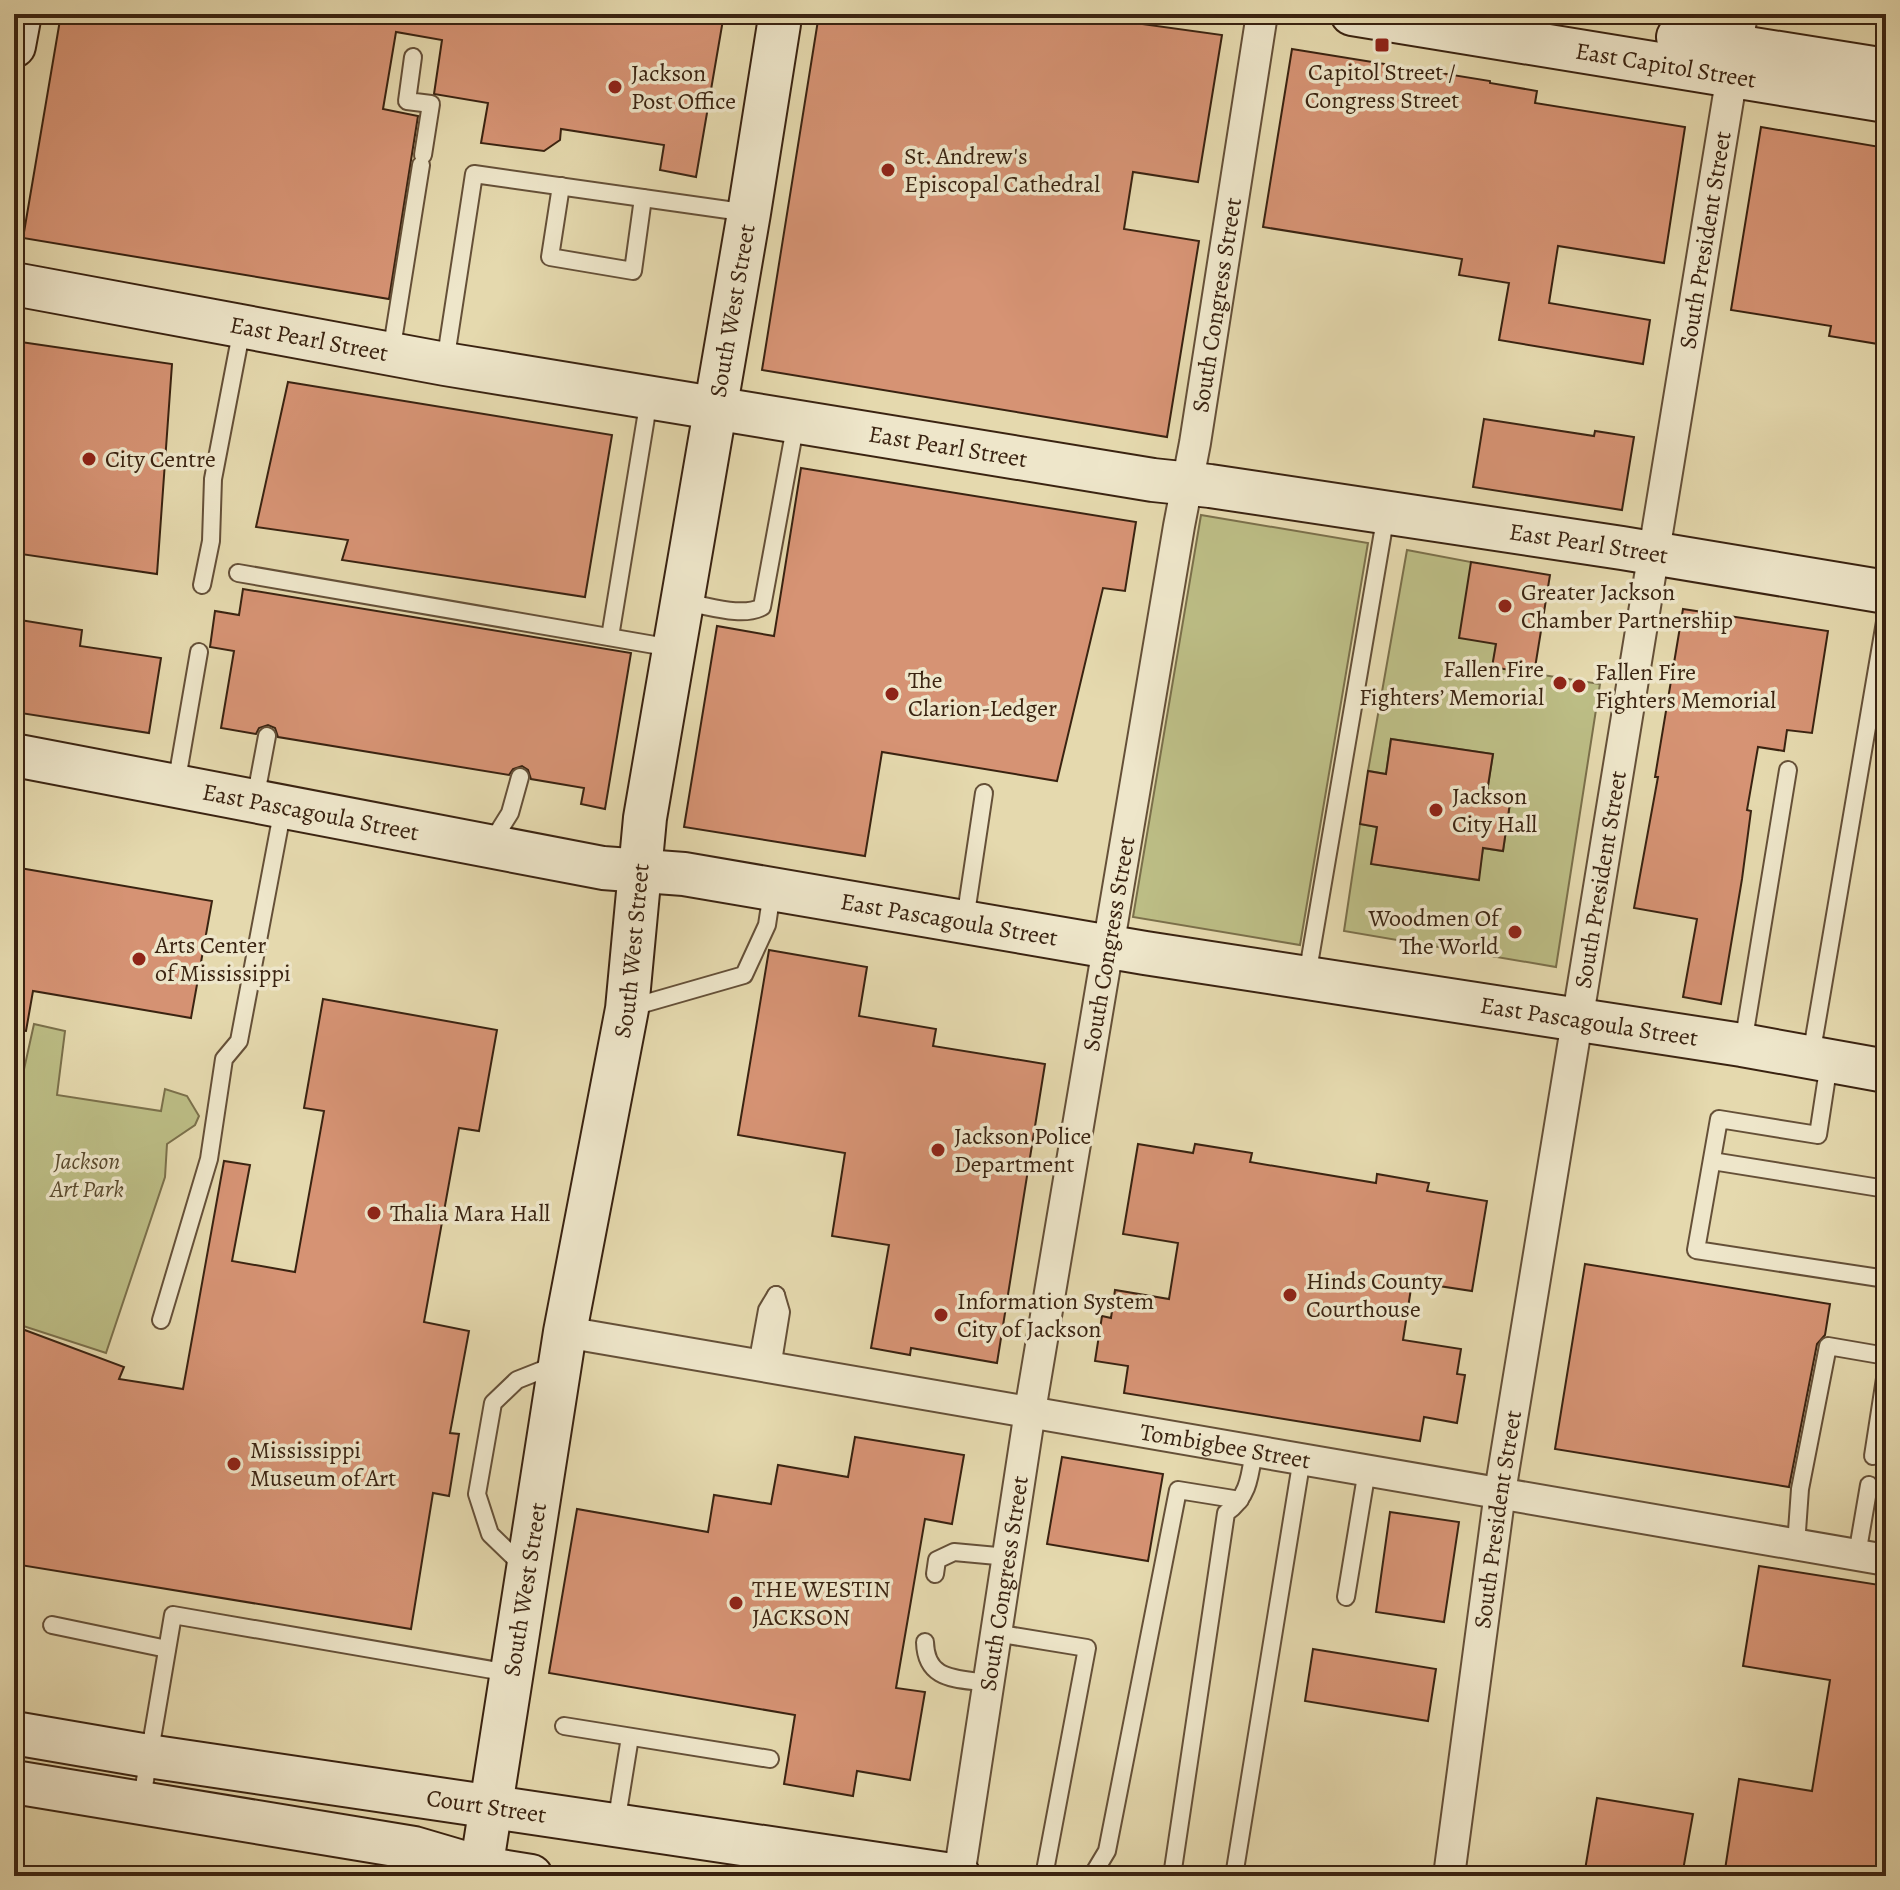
<svg xmlns="http://www.w3.org/2000/svg" width="1900" height="1890" viewBox="0 0 1900 1890" font-family="Alegreya,serif">
<style>
.green{fill:#bcbd85;stroke:#7b704b;stroke-width:2}
.building{fill:#d69374;stroke:#3a2311;stroke-width:2}
.lines{fill:none;stroke-linecap:round;stroke-linejoin:round}
.lane-casing{stroke:#655038;stroke-width:20}
.street-casing{stroke:#655038;stroke-width:34}
.secondary-casing{stroke:#3a2311;stroke-width:46}
.lane{stroke:#eee6ca;stroke-width:16}
.street{stroke:#eee6ca;stroke-width:30}
.secondary{stroke:#eee6ca;stroke-width:42}
.poi-dot{fill:#8f2418;stroke:#eee6ca;stroke-width:3}
.labels{text-anchor:middle;dominant-baseline:central;stroke-width:7;stroke-linejoin:round;paint-order:stroke}
.street-label{font-size:24px;fill:#3a2311;stroke:#eee6ca}
.poi-label{font-size:24px;fill:#3a2311;stroke:#eee6ca;text-anchor:start}
.park-label{font-size:24px;font-style:italic;fill:#5a4a2e;stroke:#eee6ca}
</style>
<rect width="100%" height="100%" fill="#e5d9ae"/>
<filter id="stains"><feTurbulence type="fractalNoise" baseFrequency=".0025" numOctaves="4"/><feColorMatrix values="0 0 0 0 .2 0 0 0 0 .09 0 0 0 0 .02 0 0 0 .5 -.17"/></filter>
<radialGradient id="worn" r=".72"><stop offset=".6" stop-color="#630" stop-opacity="0"/><stop offset="1" stop-color="#630" stop-opacity=".3"/></radialGradient>
<g class="green">
<path d="M1201,515l167,28 -68,402 -167,-28z"/>
<path d="M1407,550l64,12 25,82 -3,23 107,17 -44,283 -212,-36 16,-107 17,3 -5,37 106,16 5,-32 20,3 8,-55 -24,-4 6,-38 -102,-15 -5,35 -18,-3z"/>
<path d="M34,1024l31,7 -8,64 104,16 4,-22 22,7 12,20 -4,9 -28,19 -2,33 -59,176 -92,-30v-241l7,1z"/>
</g>
<g class="building">
<path d="M61,14h663l-28,163 -36,-7 4,-25 -103,-16 -1,11 -16,11 -63,-8 7,-40 -54,-9 8,-54 -46,-8 -13,77 35,7 -29,183 -366,-61z"/>
<path d="M819,14h251l152,21 -24,147 -65,-10 -9,57 75,12 -32,196 -405,-67z"/>
<path d="M1292,49l198,32v2l47,8 -2,12 150,24 -21,136 -106,-17 -9,57 101,17 -7,44 -144,-24 10,-57 -50,-8 3,-16 -199,-32z"/>
<path d="M1761,127l125,21v146l-8,50 -49,-8 2,-10 -100,-16z"/>
<path d="M14,341l158,23 -15,210 -143,-21z"/>
<path d="M288,382l324,53 -27,162 -243,-37 6,-20 -92,-13z"/>
<path d="M1484,419l110,17 1,-5 39,6 -12,73 -149,-23z"/>
<path d="M801,468l335,54 -11,69 -22,-3 -46,193 -175,-29 -17,104 -181,-29 33,-201 57,10z"/>
<path d="M1471,562l79,13 -16,99 -42,-7 4,-23 -37,-6z"/>
<path d="M243,589l388,64 -26,156 -24,-5 3,-16 -53,-9 -3,-9 -6,-4 -9,3 -4,6 -231,-38 -3,-9 -7,-3 -9,3 -3,6 -35,-6 13,-77 -24,-4 5,-36 24,4z"/>
<path d="M1683,609l145,22 -16,102 -25,-3 -3,21 -26,-4 -11,63 4,1 -9,68 -21,125 -38,-7 14,-78 -63,-11 24,-131h-3z"/>
<path d="M14,619l68,11 -2,16 81,12 -12,75 -135,-21z"/>
<path d="M1391,739l102,15 -6,38 24,4 -8,55 -20,-3 -4,32 -108,-16 6,-37 -17,-3 8,-53 18,3z"/>
<path d="M14,867l198,34 -21,117 -158,-27 -7,40 -12,-1z"/>
<path d="M769,950l98,17 -8,49 77,13 -3,17 112,18 -48,299 -86,-15 -1,7 -39,-7 18,-103 -57,-9 13,-83 -107,-18z"/>
<path d="M323,999l174,31 -18,101 -20,-3 -35,194 45,9 -19,102 9,1 -10,62 -16,-3 -22,136 -397,-65v-238l110,41 -5,12 64,10 41,-228 26,4 -18,96 63,11 29,-161 -20,-3z"/>
<path d="M1138,1144l55,9 2,-9 57,9 -2,9 126,21 1,-9 52,9 -2,8 60,10 -15,90 -60,-9 -9,58 58,9 -4,25 8,1 -8,48 -33,-6 -4,24 -296,-48 4,-27 -33,-5 7,-45 9,2 4,-28 54,9 9,-56 -55,-9z"/>
<path d="M1585,1264l245,40 -5,31 -8,9 -28,143 -234,-38z"/>
<path d="M855,1437l109,18 -12,69 -27,-5 -29,169 29,4 -15,88 -53,-9 -4,25 -69,-12 11,-69 -246,-42 28,-164 131,23 6,-37 57,9 7,-39 70,12z"/>
<path d="M1062,1457l101,17 -15,87 -101,-17z"/>
<path d="M1390,1512l69,10 -15,100 -68,-10z"/>
<path d="M1759,1566l127,20v290h-162l15,-97 73,12 18,-111 -87,-14z"/>
<path d="M1313,1649l123,20 -8,52 -123,-20z"/>
<path d="M1597,1798l96,16 -11,62h-98z"/>
</g>
<g class="lines">
<g class="lane-casing">
<g id="lane">
<path d="M413,57l-6,44 24,3 -8,51"/>
<path d="M561,186l-11,71 83,14 10,-73"/>
<path d="M391,353l30,-188"/>
<path d="M445,363l29,-189 275,39"/>
<path d="M238,573l434,75"/>
<path d="M202,585l9,-44 2,-62 29,-151"/>
<path d="M683,602c24,3 58,16 79,5l34,-185"/>
<path d="M610,637l39,-238"/>
<path d="M176,785l23,-133"/>
<path d="M255,800l12,-64"/>
<path d="M490,845l20,-32 10,-36"/>
<path d="M965,920l19,-127"/>
<path d="M1307,976l79,-462"/>
<path d="M629,1008l115,-33 23,-50 5,-33"/>
<path d="M1743,1044l45,-274"/>
<path d="M1811,1056l75,-440"/>
<path d="M1829,1063l-11,72 -99,-16 -23,131 190,29"/>
<path d="M1712,1161l174,28"/>
<path d="M161,1320l48,-161 15,-100 15,-18 44,-233"/>
<path d="M757,1365l10,-55 9,-15"/>
<path d="M772,1368l9,-56 -5,-17"/>
<path d="M1873,1456l13,-84"/>
<path d="M1796,1545l4,-56 28,-143 58,10"/>
<path d="M1857,1555l12,-70"/>
<path d="M525,1568l-35,-34 -13,-40 16,-91 24,-23 38,-15"/>
<path d="M935,1574l2,-14 17,-8 54,5"/>
<path d="M1346,1597l21,-127"/>
<path d="M52,1625l115,24"/>
<path d="M995,1633l92,15 -43,228"/>
<path d="M925,1642c1,39 31,36 62,41"/>
<path d="M564,1726l206,33"/>
<path d="M141,1804l32,-189 337,58"/>
<path d="M616,1824l14,-87"/>
<path d="M1092,1876l15,-25 71,-361 62,10"/>
<path d="M1172,1876l54,-363c23,-16 24,-38 28,-63"/>
<path d="M1234,1876l68,-418"/>
</g>
</g>
<g class="street-casing">
<g id="street">
<path id="s1" d="M565,1332l1321,228"/>
<path id="s2" d="M959,1876l71,-465 149,-885 16,-83 67,-429"/>
<path id="s3" d="M1449,1876l51,-384 242,-1478"/>
</g>
</g>
<g class="secondary-casing">
<g id="secondary">
<path id="s4" d="M1352,14l534,87"/>
<path d="M1678,37l208,33"/>
<path d="M14,46l6,-32"/>
<path id="s5" d="M14,284l431,80 708,116 57,6 412,62 264,44"/>
<path id="s6" d="M14,755l589,113 81,6 461,79 597,92 144,26"/>
<path id="s7" d="M14,1733l134,23 811,120"/>
<path d="M14,1782l400,66 68,20 49,8"/>
<path id="s8" d="M480,1876l85,-544 62,-323 18,-191 104,-605 30,-189 -2,-10"/>
</g>
</g>
<use href="#lane" class="lane"/>
<use href="#street" class="street"/>
<use href="#secondary" class="secondary"/>
</g>
<g class="poi-dot">
<rect x="1374" y="37" width="16" height="16" rx="4"/>
<circle cx="615" cy="87" r="8"/>
<circle cx="888" cy="170" r="8"/>
<circle cx="89" cy="459" r="8"/>
<circle cx="1505" cy="606" r="8"/>
<circle cx="1560" cy="683" r="8"/>
<circle cx="1579" cy="686" r="8"/>
<circle cx="892" cy="694" r="8"/>
<circle cx="1436" cy="810" r="8"/>
<circle cx="1515" cy="932" r="8"/>
<circle cx="139" cy="959" r="8"/>
<circle cx="938" cy="1150" r="8"/>
<circle cx="374" cy="1213" r="8"/>
<circle cx="1290" cy="1295" r="8"/>
<circle cx="941" cy="1315" r="8"/>
<circle cx="234" cy="1464" r="8"/>
<circle cx="736" cy="1603" r="8"/>
</g>
<g class="labels">
<g class="street-label">
<text stroke="none"><textPath href="#s4" startOffset="318">East Capitol Street</textPath></text>
<text stroke="none"><textPath href="#s3" startOffset="1656">South President Street</textPath></text>
<text stroke="none"><textPath href="#s2" startOffset="1592">South Congress Street</textPath></text>
<text stroke="none"><textPath href="#s8" startOffset="1586">South West Street</textPath></text>
<text stroke="none"><textPath href="#s5" startOffset="300">East Pearl Street</textPath></text>
<text stroke="none"><textPath href="#s5" startOffset="948">East Pearl Street</textPath></text>
<text stroke="none"><textPath href="#s5" startOffset="1596">East Pearl Street</textPath></text>
<text stroke="none"><textPath href="#s6" startOffset="302">East Pascagoula Street</textPath></text>
<text stroke="none"><textPath href="#s3" startOffset="1008">South President Street</textPath></text>
<text stroke="none"><textPath href="#s6" startOffset="950">East Pascagoula Street</textPath></text>
<text stroke="none"><textPath href="#s2" startOffset="944">South Congress Street</textPath></text>
<text stroke="none"><textPath href="#s8" startOffset="938">South West Street</textPath></text>
<text stroke="none"><textPath href="#s6" startOffset="1598">East Pascagoula Street</textPath></text>
<text stroke="none"><textPath href="#s1" startOffset="670">Tombigbee Street</textPath></text>
<text stroke="none"><textPath href="#s3" startOffset="360">South President Street</textPath></text>
<text stroke="none"><textPath href="#s2" startOffset="296">South Congress Street</textPath></text>
<text stroke="none"><textPath href="#s8" startOffset="290">South West Street</textPath></text>
<text stroke="none"><textPath href="#s7" startOffset="478">Court Street</textPath></text>
</g>
<g class="poi-label">
<text x="1382" y="72" text-anchor="middle">Capitol Street /<tspan x="1382" dy="28">Congress Street</tspan></text>
<text x="631" y="73">Jackson<tspan x="631" dy="28">Post Office</tspan></text>
<text x="904" y="156">St. Andrew's<tspan x="904" dy="28">Episcopal Cathedral</tspan></text>
<text x="105" y="459">City Centre</text>
<text x="1521" y="592">Greater Jackson<tspan x="1521" dy="28">Chamber Partnership</tspan></text>
<text x="1544" y="669" text-anchor="end">Fallen Fire<tspan x="1544" dy="28">Fighters’ Memorial</tspan></text>
<text x="1595" y="672">Fallen Fire<tspan x="1595" dy="28">Fighters Memorial</tspan></text>
<text x="908" y="680">The<tspan x="908" dy="28">Clarion-Ledger</tspan></text>
<text x="1452" y="796">Jackson<tspan x="1452" dy="28">City Hall</tspan></text>
<text x="1499" y="918" text-anchor="end">Woodmen Of<tspan x="1499" dy="28">The World</tspan></text>
<text x="155" y="945">Arts Center<tspan x="155" dy="28">of Mississippi</tspan></text>
<text x="954" y="1136">Jackson Police<tspan x="954" dy="28">Department</tspan></text>
<text x="390" y="1213">Thalia Mara Hall</text>
<text x="1306" y="1281">Hinds County<tspan x="1306" dy="28">Courthouse</tspan></text>
<text x="957" y="1301">Information System<tspan x="957" dy="28">City of Jackson</tspan></text>
<text x="250" y="1450">Mississippi<tspan x="250" dy="28">Museum of Art</tspan></text>
<text x="752" y="1589">THE WESTIN<tspan x="752" dy="28">JACKSON</tspan></text>
</g>
<g class="park-label">
<text x="87" y="1161">Jackson<tspan x="87" dy="28">Art Park</tspan></text>
</g>
</g>
<rect width="1900" height="1890" fill="none" stroke="#e5d9ae" stroke-width="48"/>
<rect x="16" y="16" width="1868" height="1858" fill="none" stroke="#3a2311" stroke-width="4"/>
<rect x="24" y="24" width="1852" height="1842" fill="none" stroke="#3a2311" stroke-width="2"/>
<rect width="100%" height="100%" filter="url(#stains)"/>
<rect width="100%" height="100%" fill="url(#worn)"/>
</svg>
